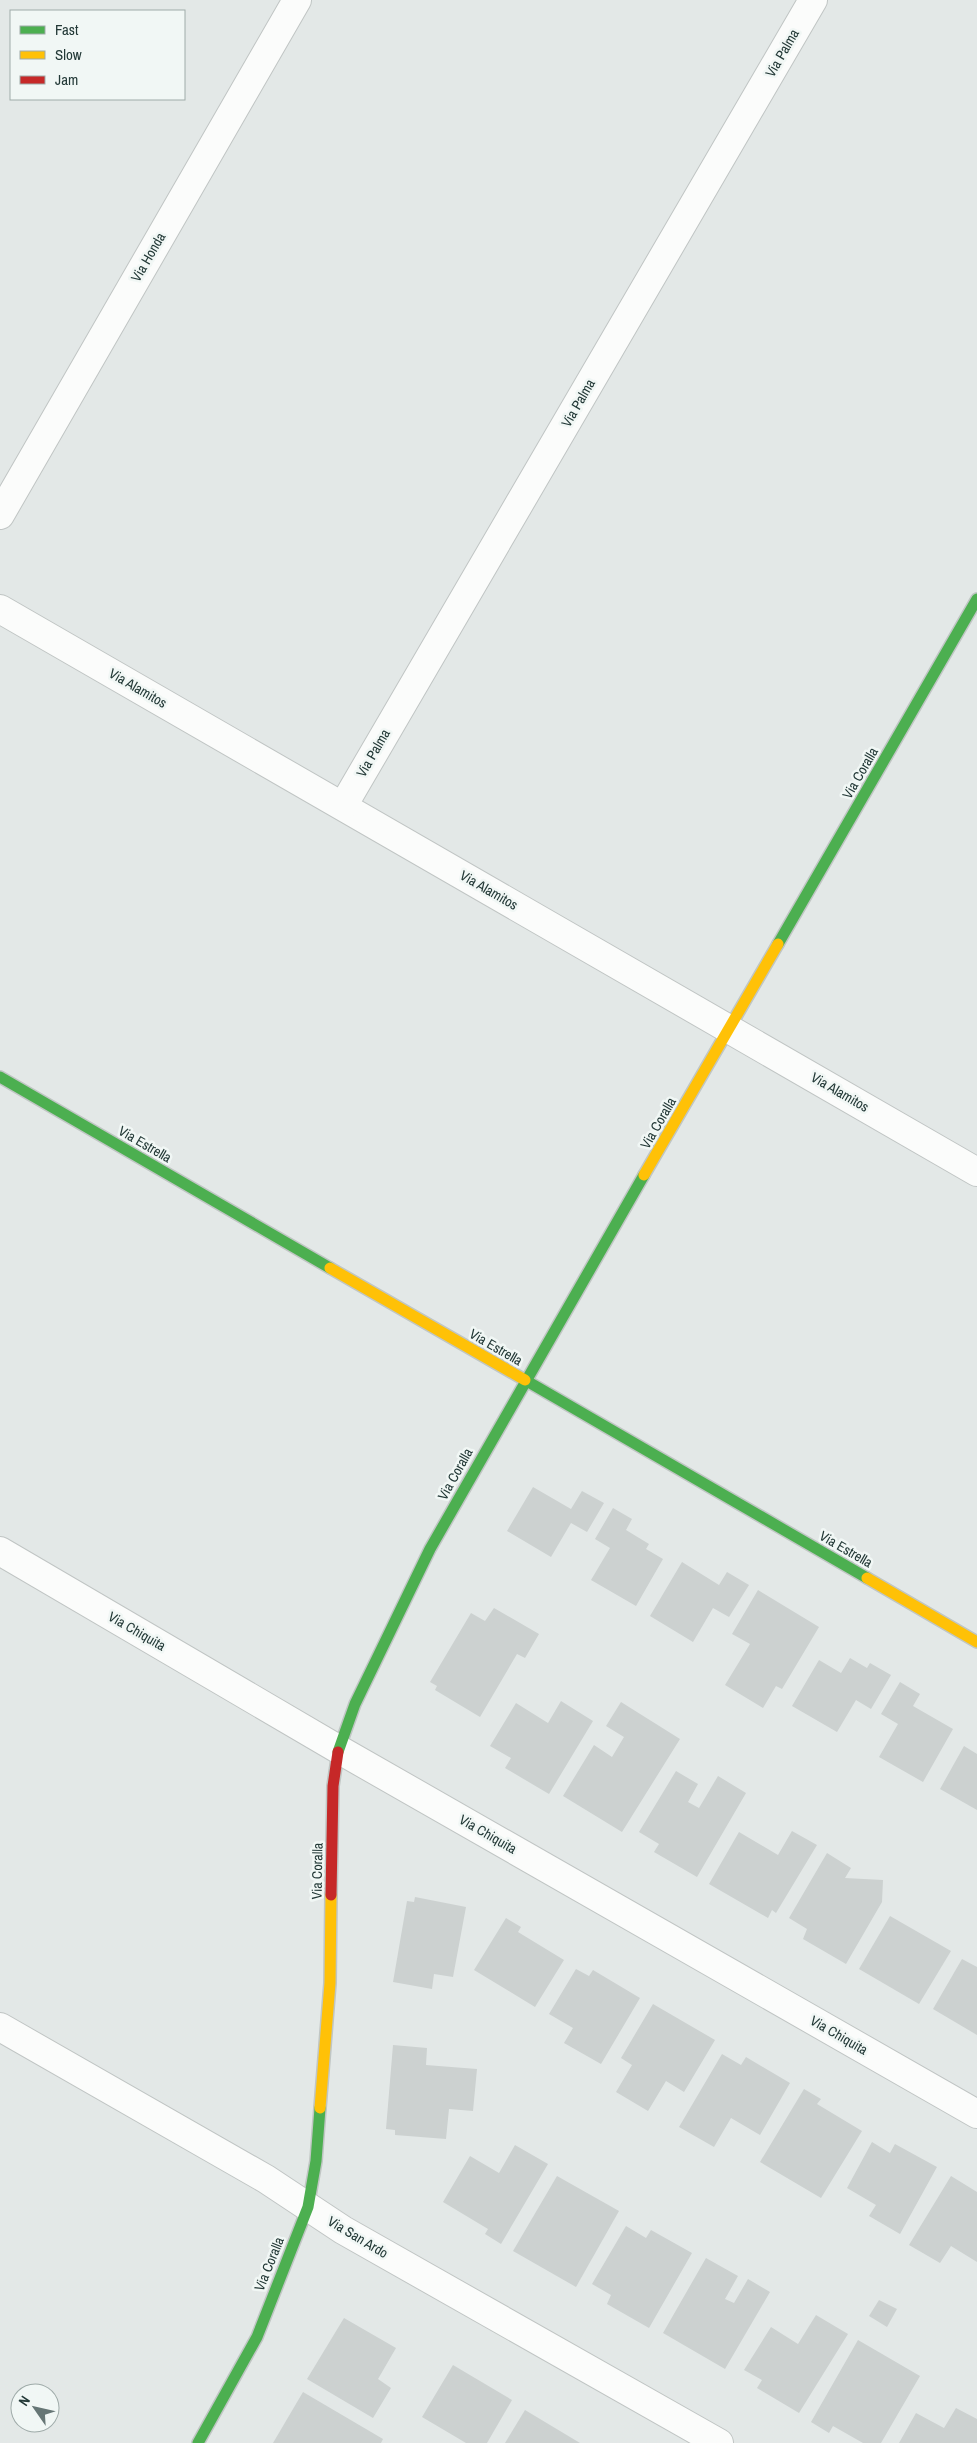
<svg xmlns="http://www.w3.org/2000/svg" width="977" height="2443" viewBox="0 0 977 2443" font-family="'Archivo Narrow',sans-serif">
<style>
.building{fill:#ccd1d0}
.lines{fill:none;stroke-linecap:round;stroke-linejoin:round}
.street-casing{stroke:#c0c5c4;stroke-width:30}
.fast-casing{stroke:#c0c6c4;stroke-width:14}
.slow-casing{stroke:#c0c6c4;stroke-width:14}
.jam-casing{stroke:#c0c6c4;stroke-width:14}
.street{stroke:#fbfcfb;stroke-width:28}
.fast{stroke:#4caf50;stroke-width:11}
.slow{stroke:#ffc107;stroke-width:11}
.jam{stroke:#c62828;stroke-width:11}
.labels{text-anchor:middle;dominant-baseline:central;stroke-width:5;stroke-linejoin:round;paint-order:stroke}
.street-label{font-size:14px;fill:#233937;stroke:#f1f7f5}
</style>
<rect width="100%" height="100%" fill="#e3e8e7"/>
<g class="building">
<path d="M533,1487l38,22 11,-18 22,12 -17,29 -16,-9 -20,34 -44,-26z"/>
<path d="M613,1508l19,11 -6,11 23,14 -3,5 17,10 -27,47 -45,-26 19,-32 -15,-9z"/>
<path d="M682,1562l37,23 8,-13 22,13 -20,32 -16,-9 -20,34 -43,-26z"/>
<path d="M758,1590l61,37 -37,62 -6,-3 -13,22 -38,-23 25,-41 -18,-10z"/>
<path d="M494,1608l45,26 -14,24 -8,-4 -37,63 -45,-27 2,-4 -7,-4 41,-69 14,8z"/>
<path d="M850,1658l17,10 3,-5 21,12 -20,34 -15,-9 -19,32 -45,-26 27,-46 22,13z"/>
<path d="M900,1682l20,12 -7,12 40,23 -30,53 -44,-25 19,-33 -17,-10z"/>
<path d="M561,1701l32,20 -44,73 -44,-26 6,-10 -21,-12 26,-43 32,20z"/>
<path d="M621,1702l59,37 -58,93 -59,-36 31,-51 18,12 12,-20 -18,-11z"/>
<path d="M964,1746l13,8v56l-37,-21z"/>
<path d="M676,1771l22,13 -10,18 11,6 19,-32 28,17 -49,84 -43,-25 5,-8 -20,-12z"/>
<path d="M792,1831l25,14 -41,68 -4,-3 -4,8 -59,-34 30,-52 39,23z"/>
<path d="M827,1853l24,15 -6,10 38,2 -1,22 -36,62 -43,-25 4,-10 -18,-11z"/>
<path d="M415,1897l51,10 -13,70 -19,-3 -2,15 -39,-7 14,-81 7,1z"/>
<path d="M890,1916l61,35 -32,53 -60,-35z"/>
<path d="M506,1918l15,9 -3,5 46,28 -29,47 -61,-37z"/>
<path d="M962,1959l15,8v68l-44,-26z"/>
<path d="M576,1969l13,7 4,-6 47,28 -39,66 -37,-21 9,-15 -24,-14z"/>
<path d="M653,2004l62,36 -31,52 -18,-11 -18,30 -32,-19 16,-27 -11,-7z"/>
<path d="M393,2045l34,3 -1,17 51,4 -4,42 -24,-2 -3,30 -51,-4v-5l-9,-1z"/>
<path d="M722,2054l19,11 5,-8 44,26 -30,52 -29,-17 -17,29 -35,-20z"/>
<path d="M804,2089l17,10 -4,5 45,27 -41,67 -61,-36z"/>
<path d="M872,2142l18,11 5,-9 42,23 -37,67 -31,-18 7,-11 -29,-17z"/>
<path d="M515,2145l33,19 -47,80 -16,-10 3,-5 -45,-27 27,-46 29,17z"/>
<path d="M557,2176l62,35 -43,76 -63,-36z"/>
<path d="M951,2176l26,16v70l-26,-16 -11,17 -31,-18z"/>
<path d="M626,2226l20,12 5,-8 41,23 -43,75 -42,-24 4,-9 -19,-11z"/>
<path d="M706,2258l32,18 -13,23 9,4 14,-24 22,13 -45,77 -62,-36z"/>
<path d="M879,2300l18,9 -10,18 -18,-11z"/>
<path d="M816,2315l32,19 -49,79 -42,-25 5,-8 -18,-10 27,-43 27,17z"/>
<path d="M344,2318l52,30 -18,31 13,9 -18,30 -66,-39z"/>
<path d="M858,2340l62,36 -39,67h-18l-30,-17 -4,7 -18,-11z"/>
<path d="M453,2365l59,35 -25,43h-21l-44,-26z"/>
<path d="M303,2392l80,47 -2,4h-108z"/>
<path d="M956,2408l21,11v24h-78l17,-30 28,15z"/>
<path d="M525,2410l55,33h-75z"/>
</g>
<g class="lines">
<g class="street-casing">
<g id="street">
<path d="M0,515l297,-515"/>
<path d="M0,609l977,563"/>
<path d="M343,806l470,-806"/>
<path d="M0,1551l338,198 639,365"/>
<path d="M0,2027l266,152 77,51 376,213"/>
</g>
</g>
<g class="fast-casing">
<g id="fast">
<path d="M778,944l199,-345"/>
<path d="M0,1077l330,191"/>
<path d="M525,1380l342,198"/>
<path d="M338,1752l17,-48 75,-155 214,-374"/>
<path d="M198,2443l59,-106 51,-130 8,-46 4,-53"/>
</g>
</g>
<g class="slow-casing">
<g id="slow">
<path d="M644,1175l134,-231"/>
<path d="M330,1268l195,112"/>
<path d="M867,1578l110,64"/>
<path d="M320,2108l10,-125 1,-88"/>
</g>
</g>
<g class="jam-casing">
<path id="jam" d="M331,1895l2,-109 5,-34"/>
</g>
<use href="#street" class="street"/>
<use href="#fast" class="fast"/>
<use href="#slow" class="slow"/>
<use href="#jam" class="jam"/>
</g>
<g class="labels">
<g class="street-label">
<text transform="translate(782 53) rotate(-60)">Via Palma</text>
<text transform="translate(148 257) rotate(-60)">Via Honda</text>
<text transform="translate(578 403) rotate(-60)">Via Palma</text>
<text transform="translate(138 688) rotate(30)">Via Alamitos</text>
<text transform="translate(373 753) rotate(-60)">Via Palma</text>
<text transform="translate(860 773) rotate(-60)">Via Coralla</text>
<text transform="translate(489 890) rotate(30)">Via Alamitos</text>
<text transform="translate(840 1092) rotate(30)">Via Alamitos</text>
<text transform="translate(658 1123) rotate(-60)">Via Coralla</text>
<text transform="translate(145 1144) rotate(30)">Via Estrella</text>
<text transform="translate(496 1347) rotate(30)">Via Estrella</text>
<text transform="translate(455 1474) rotate(-61)">Via Coralla</text>
<text transform="translate(846 1549) rotate(30)">Via Estrella</text>
<text transform="translate(137 1631) rotate(30)">Via Chiquita</text>
<text transform="translate(488 1834) rotate(30)">Via Chiquita</text>
<text transform="translate(317 1871) rotate(-89)">Via Coralla</text>
<text transform="translate(839 2035) rotate(30)">Via Chiquita</text>
<text transform="translate(358 2237) rotate(31)">Via San Ardo</text>
<text transform="translate(269 2264) rotate(-68)">Via Coralla</text>
</g>
</g>
<rect x="10" y="10" width="175" height="90" fill="#f1f7f5" stroke="#9faba9"/>
<rect x="20" y="26" width="25" height="8" fill="#4caf50" stroke="#9faba9"/>
<text x="55" y="35" font-size="15" fill="#233937">Fast</text>
<rect x="20" y="51" width="25" height="8" fill="#ffc107" stroke="#9faba9"/>
<text x="55" y="60" font-size="15" fill="#233937">Slow</text>
<rect x="20" y="76" width="25" height="8" fill="#c62828" stroke="#9faba9"/>
<text x="55" y="85" font-size="15" fill="#233937">Jam</text>
<g transform="translate(35 2408) rotate(304)"><circle r="24" fill="#f1f7f5" stroke="#9faba9"/>
<path d="M0-4L9 19L0 12L-9 19Z" fill="#667675"/>
<text y="-8" font-size="14" font-weight="bold" text-anchor="middle" fill="#233937">N</text>
</g>
</svg>
